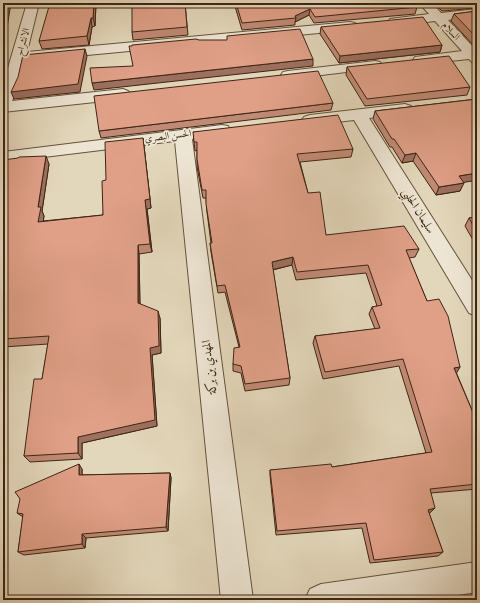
<svg xmlns="http://www.w3.org/2000/svg" width="480" height="603" viewBox="0 0 480 603" font-family="Vollkorn,Amiri,serif">
<style>
.lines{fill:none;stroke-linecap:round;stroke-linejoin:round}
.minor-casing{stroke:#67523d;stroke-width:2}
.minor{fill:#ede5d3;fill-rule:evenodd}
.wall{fill:#c18a75;stroke:#3e2513}
.shaded-wall{fill:#9d705f;stroke:#3e2513}
.building{fill:#e0a088;stroke:#3e2513}
.labels{text-anchor:middle;dominant-baseline:central;stroke-width:3.5;stroke-linejoin:round;paint-order:stroke}
.far-street-label{font-size:10px;fill:#3e2513;stroke:#ede5d3}
.street-label{font-size:12px;fill:#3e2513;stroke:#ede5d3}
</style>
<rect width="100%" height="100%" fill="#e3d7bb"/>
<filter id="stains"><feTurbulence type="fractalNoise" baseFrequency=".005" numOctaves="4"/><feColorMatrix values="0 0 0 0 .2 0 0 0 0 .09 0 0 0 0 .02 0 0 0 .5 -.17"/></filter>
<radialGradient id="worn" r=".72"><stop offset=".6" stop-color="#630" stop-opacity="0"/><stop offset="1" stop-color="#630" stop-opacity=".3"/></radialGradient>
<g class="lines">
<g class="minor-casing">
<g id="minor">
<path d="M27,3h12l-12,49 323,-30 5,1 2,3 -2,3 -5,1 -326,31 -5,23 -7,17 111,-12 5,2 3,3 -3,3 -5,2 -120,13v-27z"/>
<path d="M419,3h13l9,10 36,-4v8l-29,3 29,31v12l-5,-1 -3,-3 -49,5 -5,-1 -2,-3 2,-3 47,-6 -27,-30 -40,5 -5,-1 -2,-3 2,-3 39,-5z"/>
<path d="M375,61l5,1 2,3 -2,3 -92,11 -5,-1 -2,-3 2,-3 5,-1z"/>
<path d="M405,104l6,2 2,3 -2,3 -42,6 108,170v28l-8,-3 -115,-193 -44,5 -6,-2 -2,-3 2,-3 6,-2z"/>
<path d="M222,125l6,1 2,4 -2,4 -36,5 61,461h-32l-46,-459 -172,21v-10z"/>
<path d="M477,562v30l-51,8h-121l5,-11 11,-5z"/>
</g>
</g>
<use href="#minor" class="minor"/>
</g>
<g class="wall">
<path d="M96,3l-1,23 -3,1 -3,18 -47,4 -3,-8z"/>
<path d="M185,3l3,32 -55,5 -1,-8z"/>
<path d="M234,3h180l3,4 -2,7 -101,9 -5,-8 -14,7v3l-53,5z"/>
<path d="M434,3h43v5l-35,3z"/>
<path d="M477,11v38l-26,-28 3,-7z"/>
<path d="M321,27l121,18 -2,7 -101,11 -19,-29z"/>
<path d="M347,67l123,20 -3,8 -102,11 -19,-31z"/>
<path d="M477,99v81l-14,2 -3,9 -24,4 -23,-34 -11,2 -10,-16h-2l-17,-28 2,-8z"/>
<path d="M333,103l-2,7 -230,28 -2,-7z"/>
<path d="M193,132l160,17 -2,8 -51,5 8,31 18,42 93,14 -4,8 -6,1 18,43 33,66 -4,5 21,50v67l-46,4 -2,20 14,39 -5,4 -68,7 -8,-35 -86,7 -6,-60v-5l62,-3 94,-14 -27,-87 -76,13 -10,-36 2,-7 60,-7 -6,-15 3,-7 5,-1 -11,-33 -70,7 -4,-15 -19,5 17,108 -1,7 -44,6 -4,-18 -8,-2v-7l6,-17 -14,-55 -7,1 -7,-41 -1,-9h1l-4,-31 -1,-14h-3l-6,-31v-17l-2,1z"/>
<path d="M144,146l7,62 -4,1 5,43 -13,2 1,50 20,14 1,35 -9,2 5,71 -75,17v16l-52,3 -6,-6 18,-77 6,-35 -45,3v-187l46,4 -7,47 2,5 -1,5 60,-6 3,-35z"/>
<path d="M477,217v30l-12,-21 4,-8z"/>
<path d="M82,469v6l88,-2 1,5 -3,53 -82,7 -1,10 -61,7 -6,-3 5,-35 -6,-4z"/>
</g>
<g class="shaded-wall">
<path d="M7,3h4l-8,49v-26z"/>
<path d="M94,3h2l-1,23 -2,-8z"/>
<path d="M310,9l-1,6 -14,7 1,-4 -1,-2z"/>
<path d="M91,18l1,9 -3,18 -2,-9z"/>
<path d="M442,45l-2,7 -101,11 1,-7z"/>
<path d="M85,49l2,7 -7,36 -66,7 -3,-7z"/>
<path d="M313,59v7l-219,24 -2,-7z"/>
<path d="M143,138l8,70 -4,1 5,43 -2,-8 -5,-44z"/>
<path d="M416,153l-3,8 -11,2 3,-8z"/>
<path d="M46,156l3,8 -7,47 2,5 -2,15 -4,-9v-15z"/>
<path d="M477,173v7l-22,4 4,-8z"/>
<path d="M464,183l-4,8 -24,4 3,-8z"/>
<path d="M138,245l1,9 1,57 -2,-8z"/>
<path d="M293,257l-1,8 -21,5 1,-8z"/>
<path d="M158,311l2,7 1,35 -9,2 5,71 -75,17v16l-4,-6v-16l72,-89z"/>
<path d="M460,367l-4,7 -2,-6z"/>
<path d="M79,464l3,5v11l-3,-5z"/>
<path d="M170,473l1,5 -3,53 -2,-4z"/>
<path d="M435,508l-5,5 -6,2 4,-5z"/>
<path d="M82,534l4,4 -1,10 -3,-4z"/>
</g>
<g class="building">
<path d="M3,3h4l-4,23z"/>
<path d="M50,3h44l-1,15h-2l-4,18 -48,5z"/>
<path d="M132,3h53l2,24 -55,5z"/>
<path d="M236,3h178l3,4 -102,10 -5,-8 -15,7 1,2 -54,5z"/>
<path d="M443,3h12l-11,1z"/>
<path d="M477,11v27l-23,-24z"/>
<path d="M423,17l19,28 -102,11 -19,-29z"/>
<path d="M300,29l13,30 -221,24 -2,-15 43,-2 -4,-20h3v-1l64,-6 3,1h28v-4z"/>
<path d="M85,49l-7,35 -67,8 7,-15 5,-22z"/>
<path d="M449,56l21,31 -103,12 -20,-32z"/>
<path d="M318,71l15,32 -234,28 -5,-35z"/>
<path d="M477,99v74l-18,3 5,7 -25,4 -23,-34 -11,2 -11,-16h-2l-17,-28z"/>
<path d="M338,115l15,34 -56,5 11,39 12,-1 6,43 78,-9 15,23 -13,1 21,51 12,-2 9,17 12,51 -6,1 23,54v62l-47,5 5,19 -7,2 15,42 -69,8 -8,-37 -89,8 -7,-61 61,-6 1,3 100,-15 -29,-93 -78,13 -10,-36 65,-8 -8,-21 10,-2 -14,-40 -71,7 -4,-15 -21,5 18,116 -45,6 -4,-18 -8,-2 1,-16 6,-1 -15,-62 -8,1 -7,-43h2l-6,-39v-14h-4l-5,-31v-17h-3l-1,-10z"/>
<path d="M143,138l7,61 -5,1 5,44 -12,1v58l20,8 1,35 -9,2 5,72 -77,17v16l-54,3 10,-77h8l7,-43 -46,3v-179l15,-2 1,-1 27,-1 -8,51h3l-3,15 65,-7 -1,-34 4,-1 -1,-38z"/>
<path d="M477,217v15l-8,-14z"/>
<path d="M79,464v11l91,-2 -4,54 -84,7v10l-64,8 5,-38 -6,-1 3,-14 -5,-7z"/>
</g>
<g class="labels">
<g class="far-street-label">
<text transform="translate(451 31) rotate(47)">السلام</text>
<text transform="translate(23 42) rotate(-75)">الانشراح</text>
<text transform="translate(168 136) rotate(-7)">الحسن البصري</text>
</g>
<g class="street-label">
<text transform="translate(418 211) rotate(58)">سليمان الحلبي</text>
<text transform="translate(210 367) rotate(-97)">المهدي بن بركة</text>
</g>
</g>
<rect width="480" height="603" fill="none" stroke="#e3d7bb" stroke-width="16"/>
<rect x="4" y="4" width="472" height="595" fill="none" stroke="#3e2513" stroke-width="2"/>
<rect x="8" y="8" width="464" height="587" fill="none" stroke="#3e2513"/>
<rect width="100%" height="100%" filter="url(#stains)"/>
<rect width="100%" height="100%" fill="url(#worn)"/>
</svg>
